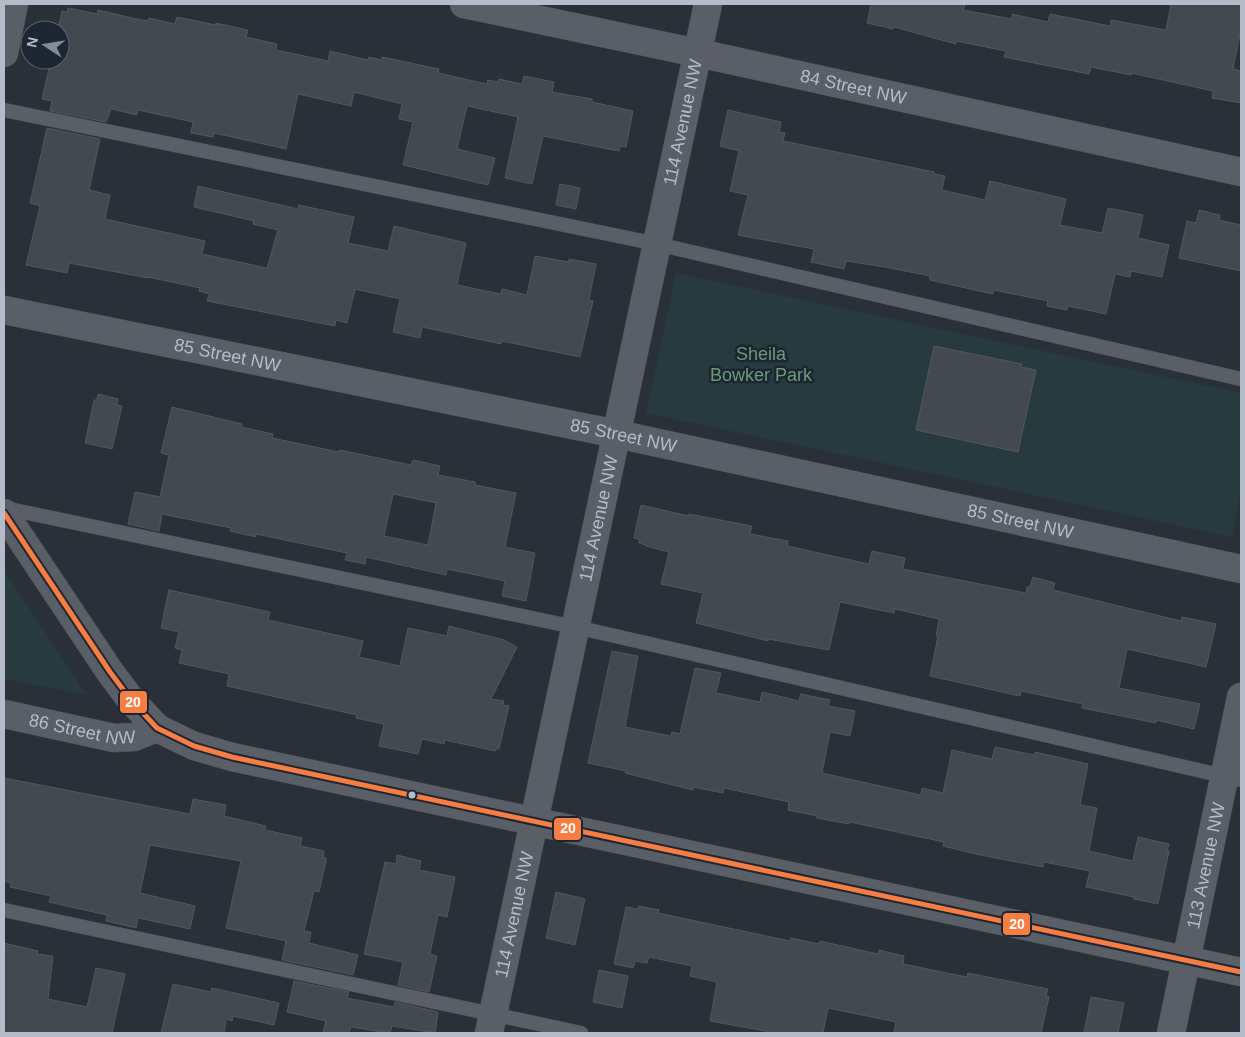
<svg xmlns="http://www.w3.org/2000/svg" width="1245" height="1037" viewBox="0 0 1245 1037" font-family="Arial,sans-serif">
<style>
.green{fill:#273a3e}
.building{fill:#444950;stroke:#52575f;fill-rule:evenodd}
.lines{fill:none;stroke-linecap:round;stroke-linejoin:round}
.service-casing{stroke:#484c53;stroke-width:15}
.minor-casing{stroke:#484c53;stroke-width:29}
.tertiary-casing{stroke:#484c53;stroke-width:29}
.service{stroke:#5a5e66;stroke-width:14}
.minor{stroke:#5a5e66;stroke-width:28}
.tertiary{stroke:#5a5e66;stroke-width:28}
.bus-1-casing{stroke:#1d2633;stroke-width:9}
.bus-1{stroke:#f77d43;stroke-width:5}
.bus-dot{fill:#b4bcc9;stroke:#1d2633;stroke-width:2}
.labels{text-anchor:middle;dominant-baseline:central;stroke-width:5;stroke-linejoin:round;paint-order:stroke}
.street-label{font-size:18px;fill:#b4bcc9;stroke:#1d2633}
.park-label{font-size:18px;fill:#6b9a76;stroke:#1d2633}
.line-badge{stroke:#1d2633;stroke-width:2}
.badge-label{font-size:14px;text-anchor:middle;font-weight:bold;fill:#fff}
</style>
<rect width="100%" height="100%" fill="#2a3038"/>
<g class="green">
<path d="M676,273l565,120v99l-9,45 -586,-124z"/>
<path d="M4,570l83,125 -83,-16z"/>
</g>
<g class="building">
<path d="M871,4h94l-2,6 49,9v-5l36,8 2,-8 60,12 1,-6 55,10 5,-26h70v25l-8,40 8,2v32l-29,-5 1,-7 -82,-18v2l-40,-8 -2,7 -85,-17 2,-6 -50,-10v3l-62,-17 -1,2 -26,-6z"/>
<path d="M68,8l29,6 1,-4 39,9 11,2 1,-3 26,6 2,-7 39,8v-2l32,7 -2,7 31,7 -1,6 52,11 2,-10 38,9 1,-3 13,3v-3l57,12 -1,4 49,11 1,-4 10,2 1,-3 23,5 2,-8 30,6 -2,10 40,7v3l41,9 -7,36 -6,-1 -1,5 -76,-15 -11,48 -27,-6 13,-61 -51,-11 -10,43 38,9 -7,27 -85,-20 10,-43 -14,-3 3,-15 -48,-12 -3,14 -53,-12 -12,55 -72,-16 -1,4 -22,-4 2,-11 -55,-12 -1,5 -26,-6 -5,13 -56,-11 2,-10 -10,-2 9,-39h9v-30h-2l4,-19 5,1z"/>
<path d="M728,110l53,12 -2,10 6,1 -2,8 151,31v2l11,2 -3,14 43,10 5,-19 76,18 -6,26 42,8 6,-25 35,7 -5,23 31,7 -7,32 -31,-6 -1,6 -15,-3 -9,40 -38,-8 -1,4 -20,-4 1,-5 -54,-11 -1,4 -63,-14v-4l-45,-9 -39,-6 -2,8 -33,-7 3,-13 -76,-14 10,-40 -18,-4 9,-40 -19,-5z"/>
<path d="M47,128l53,11 -11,51 21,5 -5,24 100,22 -3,13 65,14 11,-38 -25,-6 1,-3 -60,-14 4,-21 100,23 1,-4 55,12 -6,26 40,8 6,-25 72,17 -9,42 44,9 1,-5 25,6 8,-39 34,6v-3l27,5 -7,36 4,1 -13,56 -78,-16 -1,3 -79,-17 -2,11 -27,-6 7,-33 -45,-10 -8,34 -11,-3 -1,6 -128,-25 2,-7 -10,-3 1,-3 -52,-11v1l-79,-15 -2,10 -41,-8 14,-59 -10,-3z"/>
<path d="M560,184l20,4 -4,21 -20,-4z"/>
<path d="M1199,210l21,5 -1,5 22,5v46l-62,-13 8,-37 9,2z"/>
<path d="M934,346l88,18 -1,3 15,3 -18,82 -102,-22z"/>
<path d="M98,394l20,5 -1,6 5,1 -10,43 -27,-6 9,-43h3z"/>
<path d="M172,407l70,17 -1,3 32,7 -1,4 67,14 1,-2 71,15 2,-5 27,6 -2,9 37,7v3l41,8 -11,54 30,6 -9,48 -24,-5 3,-15 -58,-12 -1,6 -80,-18 -1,7 -20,-4 2,-7 -91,-19v3l-26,-6 1,-3 -69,-14 -3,17 -31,-7 7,-32 25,5 9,-42 -8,-2zM393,494l43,9 -8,42 -44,-9z"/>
<path d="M641,505l48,11v-2l63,12 -2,8 38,7 -1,5 82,18 3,-13 33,7 -2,11 123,24 1,-6h3l3,-10 22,6 -2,7 128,31 1,-4 34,7 -10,43 -79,-18 -8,39 81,16 -6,25 -38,-9v3l-74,-15 1,-4 -62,-13 -1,5 -90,-20 8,-40h-2l3,-17 -44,-10 -1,4 -54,-11 -11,48 -61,-11v2l-72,-18 7,-30 -42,-9 8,-32 -23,-6v-1l-7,-2 1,-3 -6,-2z"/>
<path d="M169,590l101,22 -2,8 95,21 -4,16 41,9 8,-38 39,8 2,-10 55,14 13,7 -26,52 13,2 -1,4 6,1 -10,43h-3l-1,2 -50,-11 -1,4 -22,-5 -4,15 -39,-8 5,-22 -28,-6 1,-3 -130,-29 2,-12 -50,-11 3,-13 -7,-2 4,-16 -18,-4z"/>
<path d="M612,651l26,5 -13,71 46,9 1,-4 8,2 15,-66 26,5 -5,20 44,9 2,-10 37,9 2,-7 29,6 -2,6 27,5 -5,25 -20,-4 -8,41 99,22 1,-7 21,5 9,-43 40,9 3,-12 39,8 1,-3 53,12 -8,41 17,3 -8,43 44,10 5,-24 31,7 -2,7h2l-11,53 -24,-5v-2l-48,-10 4,-16 -46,-9 -1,5 -63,-12 -37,-9 1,-4 -94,-20 -1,2 -32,-6v-2l-29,-6 1,-8 -65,-14 -1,5 -30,-6v3l-68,-17 1,-2 -38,-8z"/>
<path d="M4,778l186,36 3,-15 33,6 -2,11 42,10 -1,4 37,8 -2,8 24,5 -1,6 3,1v3l-7,31 -5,-1 -10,40 7,1 -2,11 49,12 -5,20 -71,-15 4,-19 -60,-13 15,-67 -91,-16 -10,48 55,13 -5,23 -52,-11 -2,10 -30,-7 1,-6 -58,-13 2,-6 -41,-9 1,-4 -7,-2z"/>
<path d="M397,855l24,6 -2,9 36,7 -8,40 -9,-2 -8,39 7,2 -8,36 -31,-7 5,-23 -39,-8 21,-92 11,2z"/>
<path d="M556,892l29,7 -10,46 -29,-7z"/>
<path d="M639,906l20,4 -1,3 132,28 1,-3 28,6 1,-3 58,13 1,-4 25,6 -1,8 64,13 1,-4 80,16 -2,7 3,1 -8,36h-147l2,-11 -68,-14 -5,25h-47l-66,-12 7,-39 -27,-6 2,-10 -43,-9 -2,6 -12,-2 -2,7 -19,-4 12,-57 12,2z"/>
<path d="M4,943l34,8 -1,3 16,2 -5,43 39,8 9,-39 29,6 -13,59h-108z"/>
<path d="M599,970l29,6 -6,32 -29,-6z"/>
<path d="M294,981l55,11 -2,6 47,9 1,-5 43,10 -3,21 -43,-7 -2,7 -39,-6 -2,6h-26l3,-12 -39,-9z"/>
<path d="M173,984l38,8 1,-4 67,15 -5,22 -41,-9 -1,5 -6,-2 -2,14h-63z"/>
<path d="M1091,997l33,6 -6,30h-34z"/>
</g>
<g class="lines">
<g class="service-casing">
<g id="service">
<path d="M4,110l653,134 584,135"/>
<path d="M4,508l585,122 652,150"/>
<path d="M4,910l577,123"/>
</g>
</g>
<g class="minor-casing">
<g id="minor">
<path id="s1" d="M464,4l248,52 529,116"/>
<path id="s2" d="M4,310l613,124 624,135"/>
<path id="s3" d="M4,714l110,24 20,-1 23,-9"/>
<path id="s4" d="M489,1033l219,-1029"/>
<path id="s5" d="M1171,1033l70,-336"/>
</g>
</g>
<g class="tertiary-casing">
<g id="tertiary">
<path d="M4,53l10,-49"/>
<path d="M4,513l106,159 21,28 26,28 37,18 38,11 1009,215"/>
</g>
</g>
<use href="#service" class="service"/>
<use href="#minor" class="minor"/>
<use href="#tertiary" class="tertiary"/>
<g class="bus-1-casing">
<path id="bus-1" d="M4,513l106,159 21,28 26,28 37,18 38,11 1009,215"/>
</g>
<use href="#bus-1" class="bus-1"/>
</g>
<circle class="bus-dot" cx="412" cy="795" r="4.5"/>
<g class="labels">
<g class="street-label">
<text stroke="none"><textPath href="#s1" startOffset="398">84 Street NW</textPath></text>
<text stroke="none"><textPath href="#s4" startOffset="931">114 Avenue NW</textPath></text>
<text stroke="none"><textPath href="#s2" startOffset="228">85 Street NW</textPath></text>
<text stroke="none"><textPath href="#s2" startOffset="632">85 Street NW</textPath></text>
<text stroke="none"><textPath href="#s4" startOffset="526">114 Avenue NW</textPath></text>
<text stroke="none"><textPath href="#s2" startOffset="1038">85 Street NW</textPath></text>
<text stroke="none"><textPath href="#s3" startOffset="80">86 Street NW</textPath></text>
<text stroke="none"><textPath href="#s5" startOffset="171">113 Avenue NW</textPath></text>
<text stroke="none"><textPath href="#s4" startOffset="121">114 Avenue NW</textPath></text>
</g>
<g class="park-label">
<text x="761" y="354">Sheila<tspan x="761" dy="21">Bowker Park</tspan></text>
</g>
</g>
<g class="line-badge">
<rect x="119" y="690" width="29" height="24" rx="5" fill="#f77d43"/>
<rect x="553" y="817" width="29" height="24" rx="5" fill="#f77d43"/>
<rect x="1002" y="912" width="29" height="24" rx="5" fill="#f77d43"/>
</g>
<g class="badge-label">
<text x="133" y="707">20</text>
<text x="568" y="833">20</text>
<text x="1017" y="929">20</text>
</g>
<rect width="1245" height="1037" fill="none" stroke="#b4bcc9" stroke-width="10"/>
<g transform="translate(45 45) rotate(282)"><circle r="24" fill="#1d2633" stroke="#59626f"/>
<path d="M0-4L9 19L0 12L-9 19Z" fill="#848b96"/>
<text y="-8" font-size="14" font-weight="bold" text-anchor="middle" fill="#b4bcc9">N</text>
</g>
</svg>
